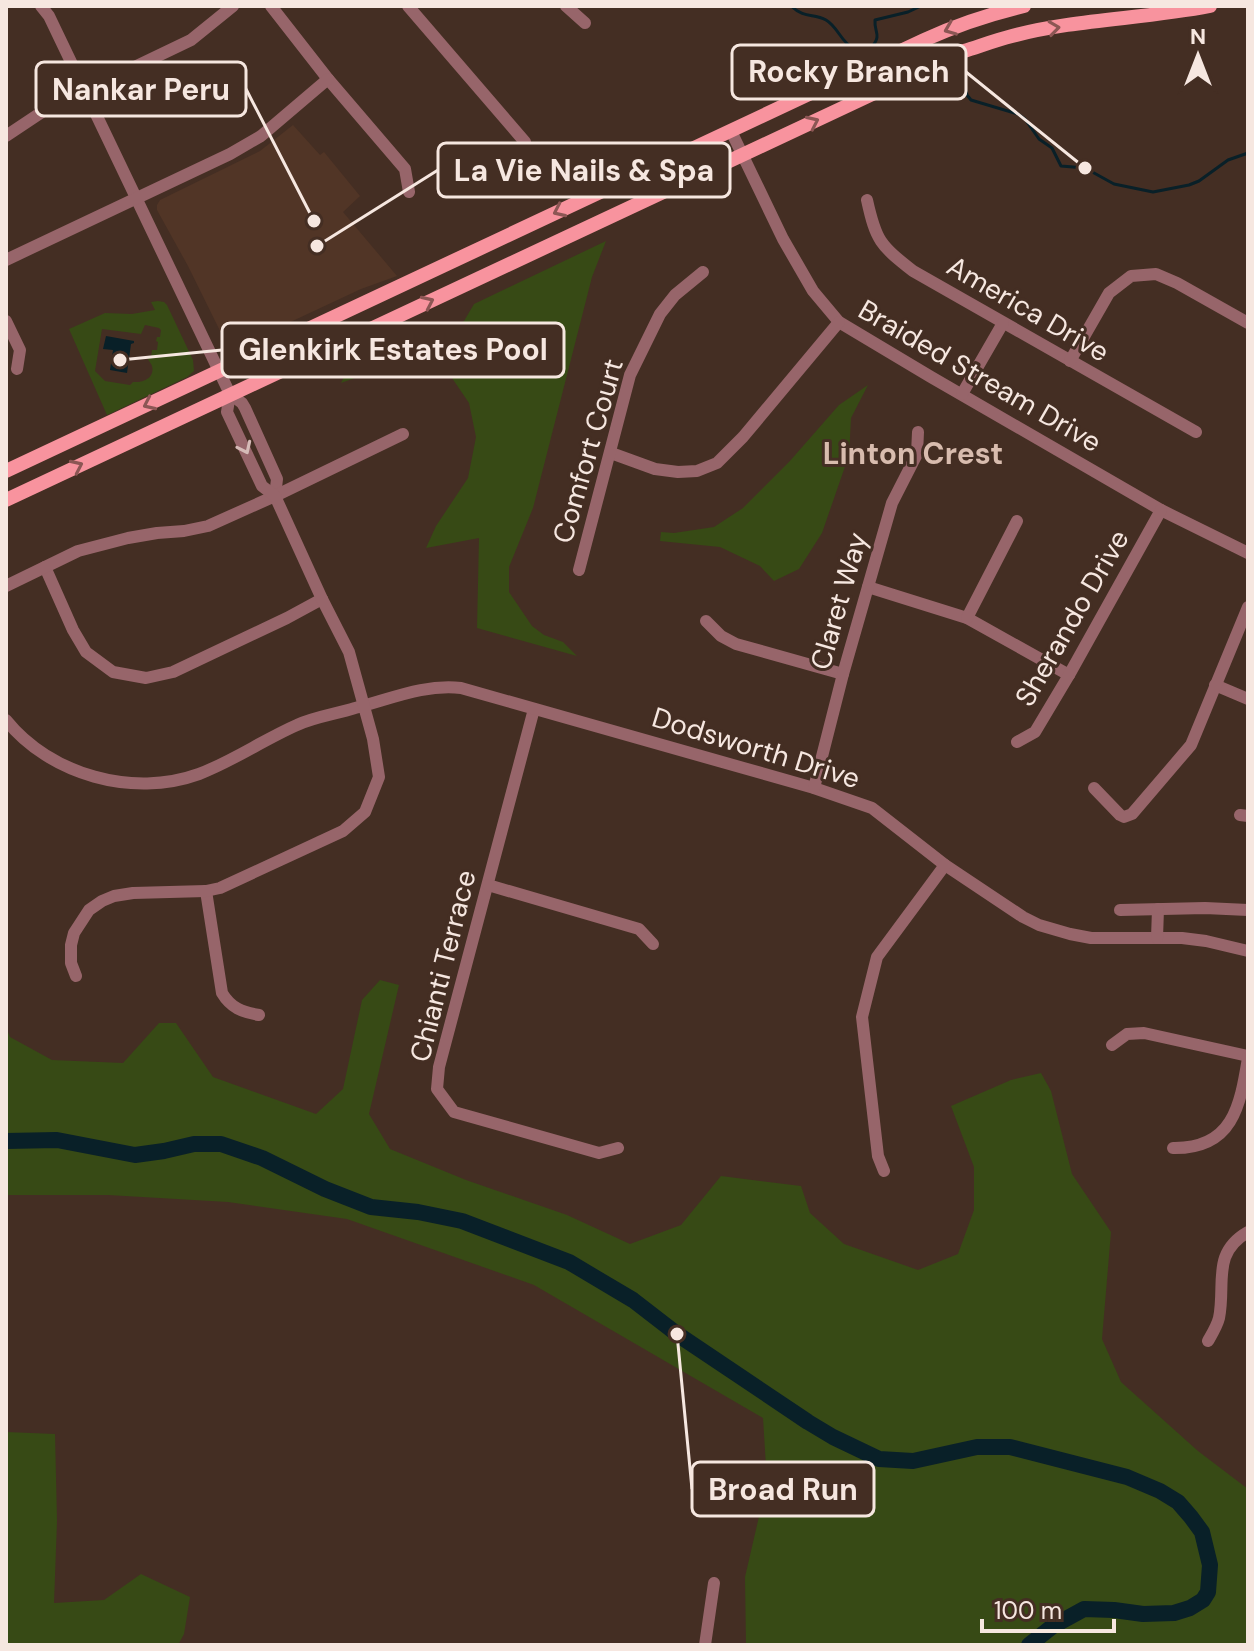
<svg xmlns="http://www.w3.org/2000/svg" width="1254" height="1651" viewBox="0 0 1254 1651" font-family="'DM Sans',sans-serif">
<style>
.built{fill:#513526}
.green{fill:#374a15;fill-rule:evenodd}
.water{fill:#092028}
.lines{fill:none;stroke-linecap:round;stroke-linejoin:round}
.stream{stroke:#092028;stroke-width:3}
.river{stroke:#092028;stroke-width:16}
.minor{stroke:#97656a;stroke-width:12}
.major{stroke:#f8939e;stroke-width:14}
.oneway{stroke:#8c5654}
.oneway2{stroke:#d5bab7}
.labels{text-anchor:middle;dominant-baseline:central;stroke-width:6;stroke-linejoin:round;paint-order:stroke}
.street-label{font-size:28px;fill:#f6e7e0;stroke:#442e23}
.neighbourhood-label{font-size:30px;font-weight:bold;fill:#d8bcae;stroke:#442e23}
.leader{fill:none;stroke:#f6e7e0;stroke-width:3}
.callout-dot{fill:#f6e7e0;stroke:#442e23;stroke-width:3}
.callout{fill:#442e23;stroke:#f6e7e0;stroke-width:3}
.callout-label{font-size:30px;text-anchor:middle;font-weight:bold;fill:#f6e7e0}
</style>
<rect width="100%" height="100%" fill="#442e23"/>
<path class="built" d="M293,125l27,30 4,-3 36,44 -17,16 54,64 -36,13 -124,58h-6l-6,-6 -37,-75 -31,-56v-5l3,-5 100,-49z"/>
<g class="green">
<path d="M606,241l-14,36 -59,231 -24,59v25l23,34 12,9 19,7 14,14 -100,-28 2,-90 -53,10 10,-22 32,-48 8,-41 -7,-34 -17,-25 -19,-20 -12,-4 -80,29 3,-6 72,-30 48,-26 10,-17z"/>
<path d="M158,301l6,1 3,3 26,55 1,11 -7,6 -80,38 -38,-86 36,-16 27,1 23,-4 -4,-8zM145,325l14,3 2,2 -1,7h-3l-1,4 2,1 -1,8h-5l-1,7 -5,-1c2,4 5,7 6,10 3,12 -9,17 -19,16l-3,3 -25,-4 -10,-10 7,-42 39,5z"/>
<path d="M868,385l-17,33 -2,37 -27,78 -23,36 -25,12 -14,-15 -40,-19 -60,-6 1,-9 13,1 40,-6 29,-19 46,-46 50,-57z"/>
<path d="M380,980l19,5 -30,129 21,35 76,31 101,35 63,29 51,-19 40,-49 80,10 9,27 34,31 74,26 40,-16 16,-44v-43l-23,-61 60,-26 30,-7 10,18 21,83 39,58 -9,107 19,43 77,69 50,38v156h-502l-1,-68 22,-95 -4,-64 -229,-133 -187,-66 -119,-17 -120,-7h-102v-168l4,10 42,23 71,3 36,-40h17l37,54 103,37 27,-25 19,-89z"/>
<path d="M6,1432l49,2 2,87 -3,82 50,-3 37,-26 49,23 -6,37 -6,11h-172z"/>
</g>
<path class="water" d="M106,336l28,5v2l-3,1 -4,29 -17,-3 3,-20 -10,-1z"/>
<g class="lines">
<g class="stream">
<path d="M791,6c14,13 22,7 35,14 12,7 15,22 27,28 5,2 13,-1 19,-1 10,-13 2,-14 3,-27l33,-8 13,-6"/>
<path d="M954,75l10,8 3,12 4,5 47,14 7,5 14,20 13,9 9,18 24,2 29,16 39,8 36,-7 10,-4 29,-21 20,-7"/>
</g>
<path class="river" d="M6,1141l51,-1 78,15 29,-4 30,-7h27l41,14 63,31 46,18 47,5 44,9 107,41 64,38 44,34 131,88 25,15 46,22 34,2 64,-14h33l117,30 33,14 18,11 13,15 11,15 8,33 -2,27 -5,8 -13,8 -16,5 -31,1 -29,-4 -30,-1 -31,17 -24,19"/>
<g class="minor">
<path d="M41,6l8,10 181,378 12,9 3,5 32,71 -2,17"/>
<path d="M271,6l57,73 77,90 4,23"/>
<path d="M408,6l117,136"/>
<path d="M566,6l19,17"/>
<path d="M731,131l52,108 30,52 26,31 92,55 230,133 87,43"/>
<path d="M6,136l39,-26 146,-70 42,-34"/>
<path d="M867,200c9,41 13,45 46,71l283,161"/>
<path d="M6,260l224,-106 31,-18 67,-57"/>
<path d="M6,321l14,29 -3,19"/>
<path d="M1070,361l39,-68 22,-17 25,-2 21,9 71,40"/>
<path d="M962,394l41,-71"/>
<path d="M611,453l44,16 23,3 19,-1 20,-8 26,-26 96,-115"/>
<path d="M45,567l28,63 13,22 27,20 33,6 27,-6 114,-54 35,-19"/>
<path d="M579,570l51,-195 30,-61 15,-19 28,-23"/>
<path d="M6,586l72,-35 50,-13 29,-5 27,-2 24,-5 67,-30 128,-62"/>
<path d="M868,587l99,31 102,57"/>
<path d="M967,618l50,-97"/>
<path d="M706,621l15,15 15,8 107,30"/>
<path d="M1215,685l33,14"/>
<path d="M534,709l-95,358 -2,22 17,23 145,41 19,-5"/>
<path d="M6,720c44,55 127,78 193,54 34,-13 64,-34 98,-49 17,-8 39,-11 58,-17 36,-9 68,-24 106,-20l353,100 58,20 73,57 78,52 16,8 31,9 21,4h91l24,3 42,10"/>
<path d="M1017,742l18,-10 34,-57 92,-165"/>
<path d="M814,788l29,-114 49,-171 25,-49 1,-22"/>
<path d="M1094,788l26,27 4,2 8,-3 59,-69 57,-138"/>
<path d="M1240,815l8,1"/>
<path d="M488,885l151,44 14,15"/>
<path d="M206,891l16,102c9,15 20,19 37,22"/>
<path d="M1120,910l85,-2 43,2"/>
<path d="M1157,938l1,-29"/>
<path d="M76,976l-5,-13v-18l3,-12 15,-23 13,-9 12,-5 19,-3 73,-2 14,-3 123,-57 22,-19 14,-35 -6,-38 -24,-87 -27,-53 -47,-103 -13,-10 -35,-74 3,-18"/>
<path d="M1112,1045l15,-11 17,-1 104,23"/>
<path d="M1173,1148c60,1 67,-42 75,-90"/>
<path d="M884,1171l-6,-15 -16,-139 15,-60 68,-92"/>
<path d="M1208,1341c4,-7 9,-15 11,-23 7,-34 -8,-65 29,-86"/>
<path d="M705,1645l9,-62"/>
</g>
<g class="major">
<path d="M6,471l918,-431c33,-15 66,-26 100,-34"/>
<path d="M6,500l958,-449c16,-5 32,-11 48,-15 64,-17 132,-17 198,-30"/>
</g>
</g>
<defs><path id="oneway-chevron" d="M-2-3.5L2.5 0L-2 3.5" fill="none" stroke-width="1.6" stroke-linecap="round" stroke-linejoin="round" transform="scale(2)"/></defs>
<g class="oneway">
<use href="#oneway-chevron" transform="translate(1054 28) rotate(-8)"/>
<use href="#oneway-chevron" transform="translate(950 29) rotate(158)"/>
<use href="#oneway-chevron" transform="translate(813 122) rotate(-25)"/>
<use href="#oneway-chevron" transform="translate(559 211) rotate(155)"/>
<use href="#oneway-chevron" transform="translate(428 302) rotate(-25)"/>
<use href="#oneway-chevron" transform="translate(149 404) rotate(155)"/>
<use href="#oneway-chevron" transform="translate(77 466) rotate(-25)"/>
</g>
<use class="oneway2" href="#oneway-chevron" transform="translate(245 448) rotate(65)"/>
<g class="labels">
<g class="street-label">
<text transform="translate(1028 309) rotate(30)">America Drive</text>
<text transform="translate(980 376) rotate(30)">Braided Stream Drive</text>
<text transform="translate(588 451) rotate(-74)">Comfort Court</text>
<text transform="translate(839 601) rotate(-74)">Claret Way</text>
<text transform="translate(1072 618) rotate(-60)">Sherando Drive</text>
<text transform="translate(756 748) rotate(17)">Dodsworth Drive</text>
<text transform="translate(443 966) rotate(-76)">Chianti Terrace</text>
</g>
<g class="neighbourhood-label">
<text x="913" y="453">Linton Crest</text>
</g>
</g>
<path class="leader" d="M1085 168L966 72M314 221L246 89M317 246L438 170M120 360L222 350M677 1334L692 1489"/>
<g class="callout-dot">
<circle cx="1085" cy="168" r="8"/>
<circle cx="314" cy="221" r="8"/>
<circle cx="317" cy="246" r="8"/>
<circle cx="120" cy="360" r="8"/>
<circle cx="677" cy="1334" r="8"/>
</g>
<g class="callout">
<rect x="732" y="45" width="234" height="54" rx="8"/>
<rect x="36" y="62" width="210" height="54" rx="8"/>
<rect x="438" y="143" width="292" height="54" rx="8"/>
<rect x="222" y="323" width="342" height="54" rx="8"/>
<rect x="692" y="1462" width="182" height="54" rx="8"/>
</g>
<g class="callout-label">
<text x="849" y="82">Rocky Branch</text>
<text x="141" y="100">Nankar Peru</text>
<text x="584" y="181">La Vie Nails &amp; Spa</text>
<text x="393" y="360">Glenkirk Estates Pool</text>
<text x="783" y="1500">Broad Run</text>
</g>
<rect width="1254" height="1651" fill="none" stroke="#f6e7e0" stroke-width="16"/>
<g transform="translate(1198 56)" stroke="#442e23" stroke-width="6" paint-order="stroke">
<path d="M0-6L14 30L0 20L-14 30Z" fill="#f6e7e0"/>
<text y="-12" font-size="22" font-weight="bold" text-anchor="middle" fill="#f6e7e0">N</text>
</g>
<path d="M982 1619v12h132v-12" fill="none" stroke="#f6e7e0" stroke-width="4"/>
<text x="994" y="1619" font-size="24" fill="#f6e7e0" stroke="#442e23" stroke-width="6" paint-order="stroke">100 m</text>
</svg>
